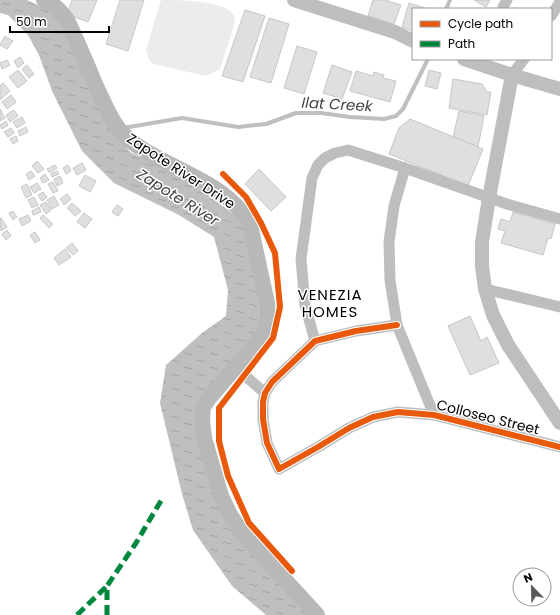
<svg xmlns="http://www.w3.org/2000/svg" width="560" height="615" viewBox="0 0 560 615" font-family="Poppins,sans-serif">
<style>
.grass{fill:#ececec}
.water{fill:url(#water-ripples)}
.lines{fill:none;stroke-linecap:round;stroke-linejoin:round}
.stream{stroke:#bfbfbf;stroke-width:4}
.building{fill:#dfdfdf;stroke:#c7c7c7}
.minor{stroke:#bebebe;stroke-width:11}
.tertiary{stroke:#bebebe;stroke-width:14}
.secondary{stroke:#b8b8b8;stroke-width:16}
.quiet{stroke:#00873e;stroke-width:5;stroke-dasharray:10 5;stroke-linecap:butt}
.cycleway-casing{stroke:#fff;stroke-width:8}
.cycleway{stroke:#e8590c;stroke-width:6}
.labels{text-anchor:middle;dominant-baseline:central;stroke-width:3;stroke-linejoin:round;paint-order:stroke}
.street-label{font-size:14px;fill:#000;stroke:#fff}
.water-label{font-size:15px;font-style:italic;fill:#444;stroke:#fff}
.neighbourhood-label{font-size:15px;letter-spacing:1px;fill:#000;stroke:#fff}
</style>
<defs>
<pattern id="water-ripples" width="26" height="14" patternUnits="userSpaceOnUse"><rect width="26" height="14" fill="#bfbfbf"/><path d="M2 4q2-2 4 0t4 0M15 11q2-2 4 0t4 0" fill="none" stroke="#a2a2a2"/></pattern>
</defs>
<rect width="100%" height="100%" fill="#fff"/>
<path class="grass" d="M161,0c19,0 77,0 74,22l-13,42 -3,6 -13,6 -53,-12 -4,-4 -3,-10z"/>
<path class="water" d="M0,0h27l35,17 41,100 27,35 63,32 50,37 21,108 -66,75 15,92 96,119h-43l-34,-29 -39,-56 -11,-36 -22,-91 6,-38 36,-32 24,-17 2,-26 -14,-53 -35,-22 -65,-32 -32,-32 -30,-60 -13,-36 -11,-20 -20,-20 -8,-2z"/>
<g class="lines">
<g class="stream">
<path d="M446,9l4,-9"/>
<path d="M123,128l59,-10 56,9 28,-3 30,-11h25l29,4 34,2 12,-3 7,-7 25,-50"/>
</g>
</g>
<g class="building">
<path d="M72,0h25l-9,22 -21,-8z"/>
<path d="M120,0h24l-16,51 -22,-7z"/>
<path d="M373,0h12l16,5 -7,19 -26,-8z"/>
<path d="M474,0h16l-4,7z"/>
<path d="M409,3l19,6h-15v22l-11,-4z"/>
<path d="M245,10l20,6 -22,66 -21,-6z"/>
<path d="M269,18l20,6 -18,59 -21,-6z"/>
<path d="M5,36l8,5 -6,8 -7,-4z"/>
<path d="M297,46l20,6 -13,42 -20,-6z"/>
<path d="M20,57l4,6 -6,5 -4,-7z"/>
<path d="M7,60l3,5 -8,4 -2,-6z"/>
<path d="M27,65l7,9 -5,4 -7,-9z"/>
<path d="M332,65l20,7 -10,27 -19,-6z"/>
<path d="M18,70l9,11 -9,7 -9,-11z"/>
<path d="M429,70l12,3 -4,16 -12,-3z"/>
<path d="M356,71l17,5 1,-4 10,3 -1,3 13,3 -6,21 -40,-11z"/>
<path d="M453,79l29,5 5,8h4l-4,23 -38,-7z"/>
<path d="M3,83l7,8 -10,9v-14z"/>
<path d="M11,95l5,7 -9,7 -5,-7z"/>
<path d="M0,109l5,9 -5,3z"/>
<path d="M14,110l4,6 -8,6 -4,-7z"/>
<path d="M459,111l25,5 -6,31 -25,-10z"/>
<path d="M22,117l3,6 -8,5 -4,-6z"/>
<path d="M410,119l73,30 -15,37 -79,-32 10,-26z"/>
<path d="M6,121l2,4 -6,4 -2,-4z"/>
<path d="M26,127l2,5 -8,4 -2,-5z"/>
<path d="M11,128l3,5 -6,4 -4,-5z"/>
<path d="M16,136l2,5 -5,3 -3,-5z"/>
<path d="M37,161l7,8 -6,4 -6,-7z"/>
<path d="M82,163l4,7 -9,5 -4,-7z"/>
<path d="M55,165l2,3 -7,5 -3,-4z"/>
<path d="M68,165l3,6 -5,3 -3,-6z"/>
<path d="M259,169l27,28 -15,14 -26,-27z"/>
<path d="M31,171l4,5 -6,4 -3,-6z"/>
<path d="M57,171l2,3 -7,3 -1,-3z"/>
<path d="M45,174l4,6 -6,3 -3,-5z"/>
<path d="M85,175l11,6 -6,11 -11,-6z"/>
<path d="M60,176l3,7 -6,3 -3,-7z"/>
<path d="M53,182l5,9 -5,2 -5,-9z"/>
<path d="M37,183l4,6 -7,4 -4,-6z"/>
<path d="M27,184l5,11 -6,3 -5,-11z"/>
<path d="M43,192l4,5 -5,4 -4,-6z"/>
<path d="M67,194l4,5 -7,6 -4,-6z"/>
<path d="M54,196l5,9 -7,4 -5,-9z"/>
<path d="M34,197l4,8 -6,3 -4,-8z"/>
<path d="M46,202l5,8 -5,4 -6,-9z"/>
<path d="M72,203l9,8 -6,5 -8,-8z"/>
<path d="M117,205l6,4 -5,7 -6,-4z"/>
<path d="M39,207l2,5 -8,3 -1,-4z"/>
<path d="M13,211l4,6 -4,3 -4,-7z"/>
<path d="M513,212l42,12 -4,15 -3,-1 -5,17 -42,-12 4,-12 -7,-2 3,-10 9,3z"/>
<path d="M84,213l8,6 -7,9 -8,-6z"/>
<path d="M28,215l3,6 -9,5 -3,-7z"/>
<path d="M43,215l10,9 -4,4 -9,-10z"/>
<path d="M1,218l6,9 -6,4 -1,-12z"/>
<path d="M7,230l4,6 -5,4 -4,-6z"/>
<path d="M35,232l5,8 -5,3 -5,-8z"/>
<path d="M72,243l6,8 -5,4 -7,-7z"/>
<path d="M65,249l6,8 -12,8 -5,-7z"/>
<path d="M470,316l11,25 6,-4 12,26 -29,12 -22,-49z"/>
</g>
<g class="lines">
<g class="minor">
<path d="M503,7l4,-7"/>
<path d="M551,16l9,-14"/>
<path d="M512,75l12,-16"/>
<path d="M405,168l-11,38 -5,36 1,38 7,45 37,90"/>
<path d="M485,289l75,18"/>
<path d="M397,325l-41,6 -41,10 -43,41 -7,11 -2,9v17l4,24 12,26 39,-22 31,-19 24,-11 25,-5 36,3 126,32"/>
<path d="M315,341l-10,-36 -4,-46 11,-81 6,-13 7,-7 10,-5 13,-3 57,18 105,37 50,14"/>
<path d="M244,359l-4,8 2,6 23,20"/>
</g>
<g class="tertiary">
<path d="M294,0l101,32 18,9"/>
<path d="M464,59l48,16 48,14"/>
<path d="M512,75l-23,123 -7,44v24l3,23 8,26 15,30 52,78"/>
</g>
<path class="secondary" d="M44,0c10,4 17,11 23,20 10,21 19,42 28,64 8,16 14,34 26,48 34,36 106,46 129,93l17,78 1,17 -6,16 -52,61 -7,10 -1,13 2,18 17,58 8,17 13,20 75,82"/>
<g class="quiet">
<path d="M77,615l30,-29"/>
<path d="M107,615v-29l29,-43 26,-44"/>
</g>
<g class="cycleway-casing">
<g id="cycleway">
<path d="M223,174l23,23 15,26 14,30 5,54 -7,31 -54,70v33l9,35 21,47 43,48"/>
<path d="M397,325l-41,6 -41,10 -43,41 -7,11 -2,9v17l4,24 12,26 39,-22 31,-19 24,-11 25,-5 36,3 126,32"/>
</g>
</g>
<use href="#cycleway" class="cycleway"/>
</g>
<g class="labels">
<g class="street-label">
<text transform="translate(181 171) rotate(33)">Zapote River Drive</text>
<text transform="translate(488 417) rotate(14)">Colloseo Street</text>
</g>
<g class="water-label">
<text transform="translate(337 104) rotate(3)">Ilat Creek</text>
<text transform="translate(178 197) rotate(32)">Zapote River</text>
</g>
<g class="neighbourhood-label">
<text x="330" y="294">VENEZIA<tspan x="330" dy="17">HOMES</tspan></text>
</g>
</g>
<rect x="412" y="8" width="140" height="52" fill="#ffffff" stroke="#999999"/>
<rect x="420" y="21" width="20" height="6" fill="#e8590c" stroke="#999999"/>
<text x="448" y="28" font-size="12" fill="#000000">Cycle path</text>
<rect x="420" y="41" width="20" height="6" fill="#00873e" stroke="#999999"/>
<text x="448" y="48" font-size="12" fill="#000000">Path</text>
<g transform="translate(532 587) rotate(337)"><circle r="19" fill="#ffffff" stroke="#999999"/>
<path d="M0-3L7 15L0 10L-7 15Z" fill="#595959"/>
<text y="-6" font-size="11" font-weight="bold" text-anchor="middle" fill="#000000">N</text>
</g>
<path d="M10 26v6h99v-6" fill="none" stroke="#000000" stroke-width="2"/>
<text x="16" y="26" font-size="12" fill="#000000" stroke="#ffffff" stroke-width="3" paint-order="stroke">50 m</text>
</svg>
